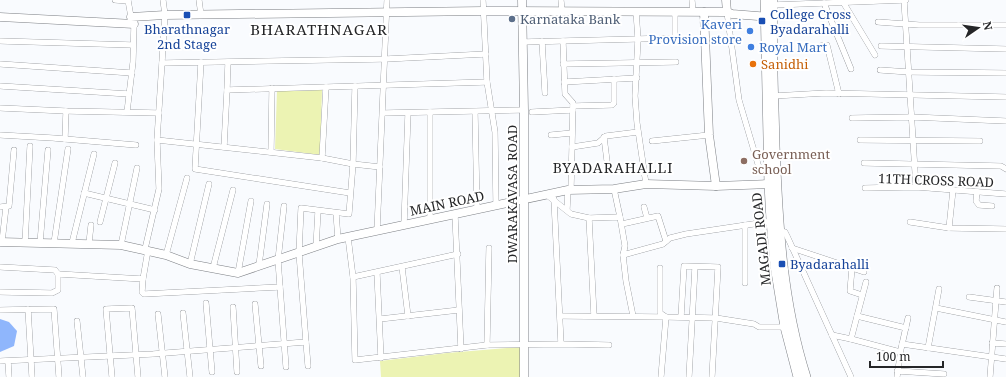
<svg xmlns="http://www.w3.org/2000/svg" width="1006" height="377" viewBox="0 0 1006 377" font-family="'Noto Serif',serif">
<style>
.green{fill:#ecf3b3}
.water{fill:#8fb6fc}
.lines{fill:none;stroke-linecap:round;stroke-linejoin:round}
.street-casing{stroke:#7c7f84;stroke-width:6}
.secondary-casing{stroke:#7c7f84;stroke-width:9}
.primary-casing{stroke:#7c7f84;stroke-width:10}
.street{stroke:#fff;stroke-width:5.5}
.secondary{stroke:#fff;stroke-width:8}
.primary{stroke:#fff;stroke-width:9}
.transit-dot{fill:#1a4fb4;stroke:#fff;stroke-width:1.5}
.service-dot{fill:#5c6f8a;stroke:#fff;stroke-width:1.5}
.shop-dot{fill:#3f7fe0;stroke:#fff;stroke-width:1.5}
.food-dot{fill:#e8710a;stroke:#fff;stroke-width:1.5}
.education-dot{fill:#8d6e63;stroke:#fff;stroke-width:1.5}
.labels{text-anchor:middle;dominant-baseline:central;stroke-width:4;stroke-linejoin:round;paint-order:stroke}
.transit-label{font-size:13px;fill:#164399;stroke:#fff;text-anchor:start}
.service-label{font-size:13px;fill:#4e5e75;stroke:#fff;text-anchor:start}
.shop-label{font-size:13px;fill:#366cbe;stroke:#fff;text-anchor:end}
.food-label{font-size:13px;fill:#c56008;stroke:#fff;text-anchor:start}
.education-label{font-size:13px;fill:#785e54;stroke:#fff;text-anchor:start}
.street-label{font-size:13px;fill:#252628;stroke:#fff}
.neighbourhood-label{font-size:14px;letter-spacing:1px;fill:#252628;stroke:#fff}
.quarter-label{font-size:15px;letter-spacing:1px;fill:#252628;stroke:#fff}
</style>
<rect width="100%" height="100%" fill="#f9fbfe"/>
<g class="green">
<path d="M322,90l-2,65 -45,-6 2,-58z"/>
<path d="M520,347v30h-139l-1,-16 67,-8z"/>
</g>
<path class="water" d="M0,319l9,3 8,9 -3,15 -14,6z"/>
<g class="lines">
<g class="street-casing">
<g id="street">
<path d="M115,0l13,1"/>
<path d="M128,0l3,17"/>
<path d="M199,0l2,15"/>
<path d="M483,0l4,82 8,50 1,73"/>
<path d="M561,0l1,11"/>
<path d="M692,0l1,12"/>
<path d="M904,0l12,187"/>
<path d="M843,2l32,53"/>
<path d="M824,3l27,66"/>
<path d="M773,5l133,-5"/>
<path d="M636,11l2,28 -3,57 2,27 9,61"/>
<path d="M727,12l12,88 21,71"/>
<path d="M878,22l41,3h87"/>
<path d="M0,41l133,4"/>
<path d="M542,41l3,52"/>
<path d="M563,41l2,53 8,9 -2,86"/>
<path d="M523,42l152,-4v-26"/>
<path d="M820,46l7,-1 12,49"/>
<path d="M881,46l125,3"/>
<path d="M201,62l-6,107 155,24"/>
<path d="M162,63l224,-4 100,-5"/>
<path d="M0,64l132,9"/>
<path d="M563,64l113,-2"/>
<path d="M880,70l29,2 97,1"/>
<path d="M564,82l73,-4"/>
<path d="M0,86l129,8"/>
<path d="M227,90l1,-28"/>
<path d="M773,96l53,-3 180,4"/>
<path d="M573,106l39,-1 2,-2v-24"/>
<path d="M0,108l66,3 93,2"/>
<path d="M127,112l6,-50 1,-38"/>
<path d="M475,112l2,97"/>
<path d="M532,112l41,-2"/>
<path d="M383,113l141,-3"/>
<path d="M852,118l59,-1 95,4"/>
<path d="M0,135l53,3 83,7"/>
<path d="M551,135l21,-2"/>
<path d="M604,137l3,24"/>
<path d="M65,139l1,-28"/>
<path d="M157,140l165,18 31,6 27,3"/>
<path d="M860,140l120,1"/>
<path d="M652,141l57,-6"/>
<path d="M224,147l3,-57 260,-8"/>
<path d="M572,147l26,-4 8,-7 32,-4"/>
<path d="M271,152l1,-64"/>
<path d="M322,158l4,-71"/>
<path d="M864,163l137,3 5,3"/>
<path d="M865,188l51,-1 90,7"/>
<path d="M614,189l6,28"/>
<path d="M977,192l-1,9 3,4 13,1"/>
<path d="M84,193l71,17"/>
<path d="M547,195l24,19 18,4 31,-1 5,29 -2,9 40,-11 7,-6 16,-4 87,-13"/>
<path d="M554,199l7,145"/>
<path d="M284,206l-6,54 8,107"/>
<path d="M0,207l9,-1 5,-56"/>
<path d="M644,207l3,11"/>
<path d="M567,210l1,-20"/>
<path d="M336,213l2,26"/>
<path d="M455,215l6,134"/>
<path d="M589,218l5,98"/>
<path d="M430,220v-108"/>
<path d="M100,222l15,-59"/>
<path d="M910,222l39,6 57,1"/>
<path d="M622,224l36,-8 8,25"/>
<path d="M404,225l4,-112"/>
<path d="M949,228l4,-38"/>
<path d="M377,231l10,-231"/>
<path d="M778,231l7,1 2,4 64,141"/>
<path d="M348,237l5,40 2,83 132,-15 74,-1 48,1"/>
<path d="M2,242l4,-35"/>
<path d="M25,243l5,-97"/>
<path d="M40,243l8,-93"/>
<path d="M54,243l14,-94"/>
<path d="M72,243l22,-89"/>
<path d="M89,243l2,-18"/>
<path d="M121,245l16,-77"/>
<path d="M316,247l2,-36"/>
<path d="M792,248l72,24"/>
<path d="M145,249l14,-60 -2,-49 8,-125 -2,-15"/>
<path d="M166,255l21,-77"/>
<path d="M623,255l3,26 7,35"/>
<path d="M190,264l19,-80"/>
<path d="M259,265l8,-61"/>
<path d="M0,267l55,3 3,4v16l-6,3 -52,-1"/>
<path d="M402,267l6,49"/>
<path d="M213,268l20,-78"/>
<path d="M660,268v45l6,4 50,1 38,6 5,3h26"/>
<path d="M852,268l-2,23 12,4"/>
<path d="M238,273l13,-72"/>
<path d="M377,273l4,85"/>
<path d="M58,274l85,5 5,-29"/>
<path d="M353,277l105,-23"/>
<path d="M143,279l-1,13 2,2 136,-7"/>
<path d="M745,283v-58"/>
<path d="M969,297l37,5"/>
<path d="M206,303l6,69"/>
<path d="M255,304l6,62"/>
<path d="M233,307l4,65"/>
<path d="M936,308l70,14"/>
<path d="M28,309l4,68"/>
<path d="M0,310l54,-1 5,68"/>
<path d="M183,313l7,64"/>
<path d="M158,314l7,63"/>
<path d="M560,316l106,1 -5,60"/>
<path d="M857,316l49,12"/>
<path d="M681,317l3,-51 34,1 -6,110"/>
<path d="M380,319l79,-9"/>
<path d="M77,321l6,56"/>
<path d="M832,335l19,4 15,-57"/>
<path d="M851,339l49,13"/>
<path d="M306,342l2,24"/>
<path d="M992,343l14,1"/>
<path d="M902,344l104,15"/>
<path d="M487,345l2,-97"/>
<path d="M928,348l11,-59"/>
<path d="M0,361l153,-7 153,-12 -7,-89 2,-45 48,6 4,-50 2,-78"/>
<path d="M8,361l1,16"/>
<path d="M897,371l47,3"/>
<path d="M112,377l-6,-68 26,-1 6,69"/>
<path d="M689,377l6,-110"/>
<path d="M897,377l4,-28 7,-31"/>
<path d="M990,377l7,-89"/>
</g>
</g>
<g class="secondary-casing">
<g id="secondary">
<path d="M522,0l2,110v267"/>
<path d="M726,0l1,12"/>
<path d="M704,12l5,123 7,51 53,-2"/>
<path d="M0,17l134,7 -3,-7 34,-2 318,-4 244,1 5,2 39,3"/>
<path d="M0,242l121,3 45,10 24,9 48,9 100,-34 230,-49 46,-1 32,-5 70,2"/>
</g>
</g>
<g class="primary-casing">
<g id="primary">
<path d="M765,0l4,184 2,37 4,45 10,61 13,50"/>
<path d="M773,0c-2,49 1,97 2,146 3,78 7,156 31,231"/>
</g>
</g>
<use href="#street" class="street"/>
<use href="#secondary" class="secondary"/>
<use href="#primary" class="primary"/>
</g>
<g class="transit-dot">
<rect x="183" y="11" width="8" height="8" rx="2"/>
<rect x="758" y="17" width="8" height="8" rx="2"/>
<rect x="778" y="260" width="8" height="8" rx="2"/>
</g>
<circle class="service-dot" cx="512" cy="19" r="4"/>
<g class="shop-dot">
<circle cx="750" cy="31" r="4"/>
<circle cx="751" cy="47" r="4"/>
</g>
<circle class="food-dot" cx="753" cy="64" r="4"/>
<circle class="education-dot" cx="744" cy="161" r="4"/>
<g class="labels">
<g class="transit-label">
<text x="770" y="14">College Cross<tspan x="770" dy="15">Byadarahalli</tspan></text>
<text x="187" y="29" text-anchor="middle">Bharathnagar<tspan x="187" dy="15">2nd Stage</tspan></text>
<text x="790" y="264">Byadarahalli</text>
</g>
<g class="service-label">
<text x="520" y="19">Karnataka Bank</text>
</g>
<g class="shop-label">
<text x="742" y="24">Kaveri<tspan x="742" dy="15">Provision store</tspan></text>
<text x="759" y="47" text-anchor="start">Royal Mart</text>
</g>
<g class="food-label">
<text x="761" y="64">Sanidhi</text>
</g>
<g class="education-label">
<text x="752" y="154">Government<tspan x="752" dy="15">school</tspan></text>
</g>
<g class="street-label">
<text transform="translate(936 180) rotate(2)">11TH CROSS ROAD</text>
<text transform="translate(512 194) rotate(-90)">DWARAKAVASA ROAD</text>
<text transform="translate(447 203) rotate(-12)">MAIN ROAD</text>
<text transform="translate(761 239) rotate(-96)">MAGADI ROAD</text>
</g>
<g class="neighbourhood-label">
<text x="613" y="167">BYADARAHALLI</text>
</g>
<g class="quarter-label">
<text x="319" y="29">BHARATHNAGAR</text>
</g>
</g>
<g transform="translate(978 28) rotate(77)" stroke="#ffffff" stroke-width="3" paint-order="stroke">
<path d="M0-3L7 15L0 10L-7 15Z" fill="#252628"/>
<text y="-6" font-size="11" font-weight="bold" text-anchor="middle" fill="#252628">N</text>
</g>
<path d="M870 361v6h73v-6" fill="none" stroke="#252628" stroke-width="2"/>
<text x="876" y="361" font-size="12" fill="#252628" stroke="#ffffff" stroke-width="3" paint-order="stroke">100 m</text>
</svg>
